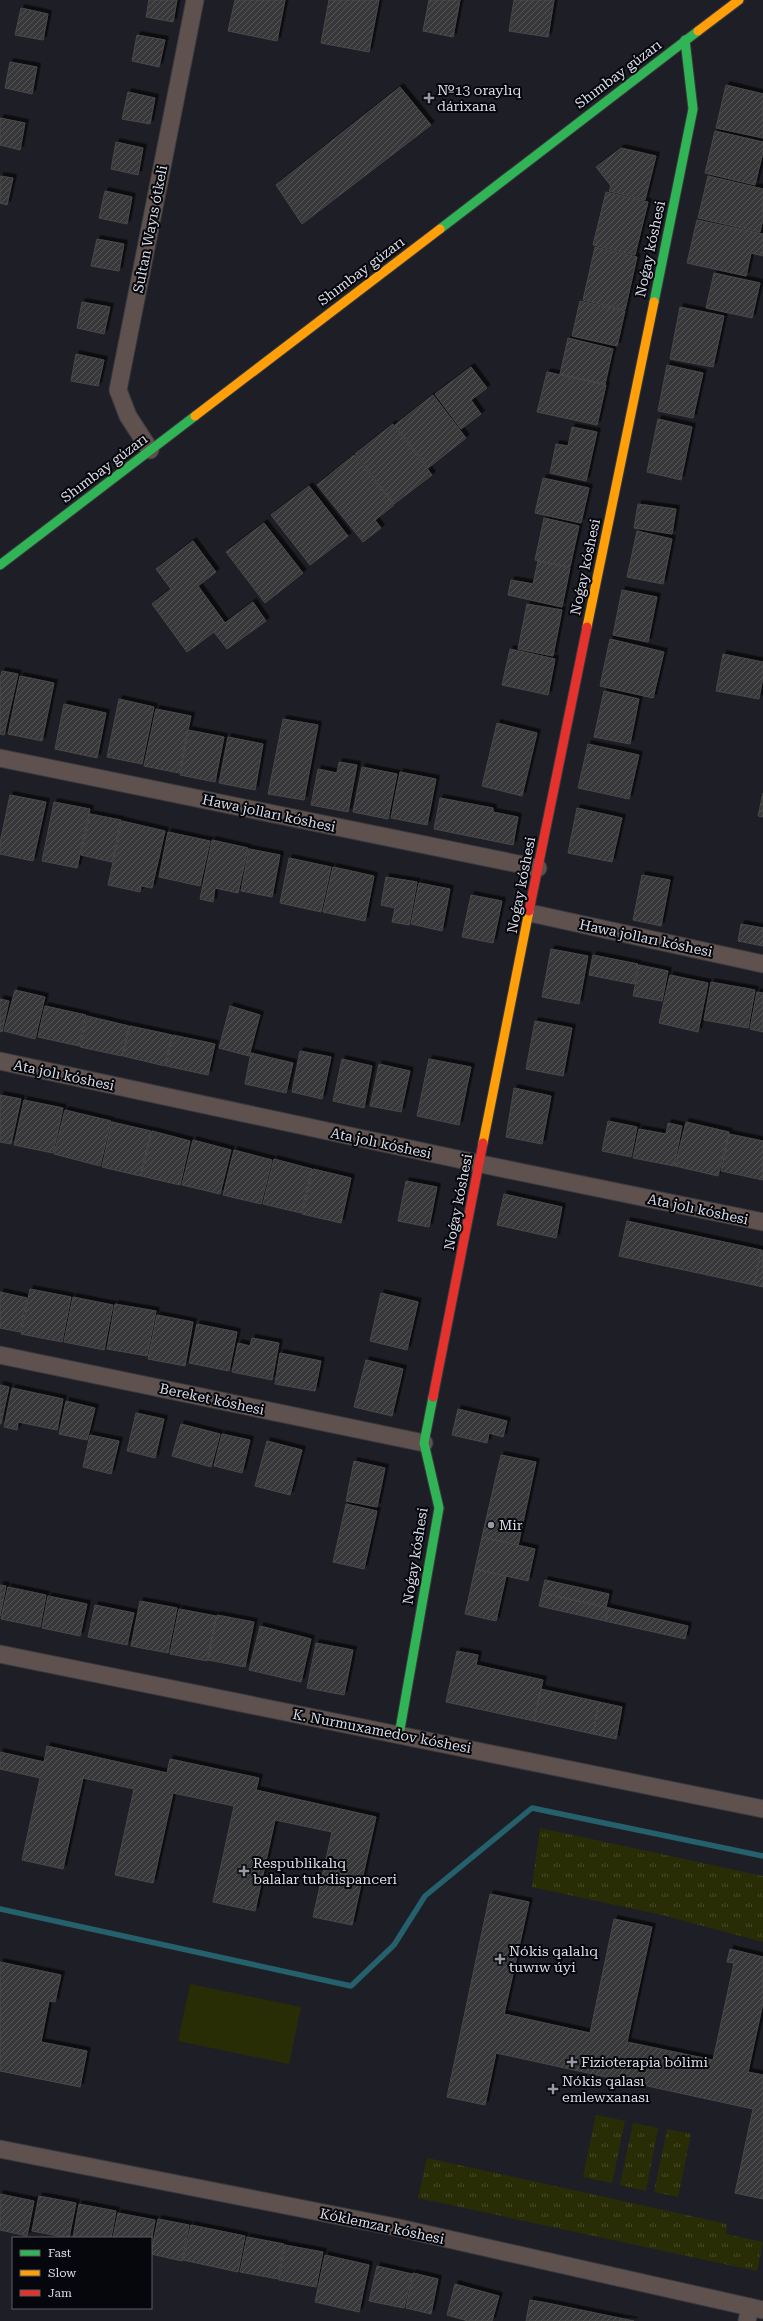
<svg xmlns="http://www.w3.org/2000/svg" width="763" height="2321" viewBox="0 0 763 2321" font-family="'Roboto Serif',serif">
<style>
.grass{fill:url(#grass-tufts)}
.park{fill:#292d05}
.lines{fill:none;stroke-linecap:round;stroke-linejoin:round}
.stream{stroke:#24616c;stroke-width:5.5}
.building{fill:url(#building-hatch);stroke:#484849;filter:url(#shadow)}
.street-casing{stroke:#393a40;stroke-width:19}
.fast-casing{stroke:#393a40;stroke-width:11}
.slow-casing{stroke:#393a40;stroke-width:11}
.jam-casing{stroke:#393a40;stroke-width:11}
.street{stroke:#5f514d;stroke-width:17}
.fast{stroke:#30b455;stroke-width:9}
.slow{stroke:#ff9f0a;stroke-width:9}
.jam{stroke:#e5322d;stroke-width:9}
.poi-dot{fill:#989aa3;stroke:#06070c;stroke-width:1.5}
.labels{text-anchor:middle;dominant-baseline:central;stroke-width:4;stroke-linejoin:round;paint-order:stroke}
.street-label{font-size:14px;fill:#dadce6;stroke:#06070c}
.poi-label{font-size:14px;fill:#dadce6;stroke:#06070c;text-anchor:start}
</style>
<defs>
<pattern id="grass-tufts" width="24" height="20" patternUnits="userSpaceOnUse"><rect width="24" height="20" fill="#292d05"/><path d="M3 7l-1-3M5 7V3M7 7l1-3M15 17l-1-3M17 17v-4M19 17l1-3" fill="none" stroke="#474b29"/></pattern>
<pattern id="building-hatch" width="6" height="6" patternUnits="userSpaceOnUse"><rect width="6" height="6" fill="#39383a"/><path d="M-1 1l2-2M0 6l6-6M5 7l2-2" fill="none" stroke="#555456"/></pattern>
<filter id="shadow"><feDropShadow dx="3.5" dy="-3.5" stdDeviation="0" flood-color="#0009"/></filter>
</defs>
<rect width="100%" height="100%" fill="#1e1f26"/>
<g class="grass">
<path d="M540,1828l223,48v66l-101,-27 -130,-28z"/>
<path d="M596,2115l29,6 -13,62 -29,-6z"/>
<path d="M633,2123l25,5 -12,63 -26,-6z"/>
<path d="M667,2129l24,5 -13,63 -24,-5z"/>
<path d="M427,2158l300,66 -1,10 37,8 -6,29 -339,-73z"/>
</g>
<path class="park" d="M190,1984l111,23 -12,57 -111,-23z"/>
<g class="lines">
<path class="stream" d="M0,1909l351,77 43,-41 31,-49 107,-88 231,48"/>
</g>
<g class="building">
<path d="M149,0h28l-4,22 -27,-5z"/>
<path d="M235,0h50l-8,41 -49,-10z"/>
<path d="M329,0h50l-10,52 -48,-9z"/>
<path d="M429,0h31l-7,37 -30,-6z"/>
<path d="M514,0h40l-6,37 -39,-6z"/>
<path d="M21,8l27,6 -5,26 -28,-5z"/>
<path d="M137,35l28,5 -6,27 -27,-6z"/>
<path d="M10,62l27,5 -5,27 -27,-6z"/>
<path d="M726,85l37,9v44l-47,-10z"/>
<path d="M400,87l31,38 -129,99 -26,-39z"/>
<path d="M128,92l27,6 -5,26 -28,-5z"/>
<path d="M0,118l25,5 -5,27 -20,-5z"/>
<path d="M715,131l48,11v10l-8,33 -50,-12z"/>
<path d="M116,142l27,6 -5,27 -27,-6z"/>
<path d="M621,148l35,8 -11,44 -36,-9 2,-5 -15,-19z"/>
<path d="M0,176l13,2 -6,27 -7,-2z"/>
<path d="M708,176l55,13v30l-3,13 -62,-14z"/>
<path d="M105,191l27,6 -5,27 -28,-6z"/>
<path d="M606,192l42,10 -13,53 -42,-10z"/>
<path d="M697,220l66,14v22l-12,-3 -5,23 -59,-13z"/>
<path d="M97,239l27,5 -5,27 -28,-5z"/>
<path d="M595,247l42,10 -12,53 -42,-10z"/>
<path d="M714,273l46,10 -8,35 -46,-10z"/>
<path d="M580,301l45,10 -8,35 -45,-10z"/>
<path d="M82,302l28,5 -6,27 -27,-6z"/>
<path d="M680,307l44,9 -11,51 -43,-8z"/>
<path d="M568,338l45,11 -8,35 -45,-10z"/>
<path d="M76,354l28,6 -6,26 -27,-5z"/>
<path d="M667,365l36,8 -10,45 -35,-7z"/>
<path d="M471,367l16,21 -16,12 10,14 -20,15 -26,-35z"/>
<path d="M547,372l59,13 -9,40 -60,-13z"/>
<path d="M433,395l33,43 -38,30 -33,-43z"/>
<path d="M658,419l34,8 -11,53 -34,-8z"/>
<path d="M393,424l39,51 -38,29 -39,-50z"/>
<path d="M572,427l25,5 -11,49 -36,-8 6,-29 12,2z"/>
<path d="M354,455l40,50 -19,15 6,8 -18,14 -46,-57z"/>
<path d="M543,478l46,10 -8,35 -46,-10z"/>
<path d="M309,486l39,50 -38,29 -39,-50z"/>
<path d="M638,504l38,5 -4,25 -38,-6z"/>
<path d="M544,518l35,8 -9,41 -35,-7z"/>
<path d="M264,523l39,50 -38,30 -39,-51z"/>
<path d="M637,531l35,8 -9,45 -36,-7z"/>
<path d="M193,541l23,31 -18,14 27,37 28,-21 13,19 -39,28 -13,-17 -27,20 -35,-48 19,-15 -15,-20z"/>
<path d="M538,561l32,7 -8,39 -54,-12 3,-15 22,4z"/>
<path d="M622,590l35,7 -9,45 -35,-7z"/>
<path d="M527,604l35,6 -9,46 -35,-7z"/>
<path d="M610,639l54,13 -11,46 -53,-12z"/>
<path d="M510,649l45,10 -7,36 -46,-10z"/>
<path d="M723,654l40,8v15l-4,22 -43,-8z"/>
<path d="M2,671l16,3 -14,61 -4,-1v-55z"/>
<path d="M20,676l34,7 -12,58 -34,-7z"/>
<path d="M604,691l35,8 -9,45 -36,-7z"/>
<path d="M119,699l35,8 -12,57 -35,-7z"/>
<path d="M64,704l42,9 -9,45 -42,-9z"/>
<path d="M156,709l35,7 -12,57 -35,-7z"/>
<path d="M283,719l35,6 -14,75 -36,-6z"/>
<path d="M497,723l40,10 -15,63 -40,-10z"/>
<path d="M188,730l36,7 -9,45 -35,-7z"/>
<path d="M228,737l35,7 -8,46 -36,-7z"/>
<path d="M588,744l51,11 -10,44 -51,-11z"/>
<path d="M339,762l18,3 -9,47 -37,-7 7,-36 19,4z"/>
<path d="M362,767l35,7 -9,45 -35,-7z"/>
<path d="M400,772l36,7 -9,46 -36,-7z"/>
<path d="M763,793v24l-5,-1z"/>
<path d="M10,795l36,7 -13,59 -33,-7v-11z"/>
<path d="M440,798l53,10v4l25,5 -5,28 -79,-16z"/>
<path d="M54,802l36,7 -13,59 -35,-7z"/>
<path d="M577,808l45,10 -10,44 -44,-9z"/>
<path d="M90,814l31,6 -9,42 -31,-7z"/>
<path d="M122,821l43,10 -13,57 -11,-2 -1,6 -32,-7z"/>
<path d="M168,832l42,9 -10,45 -41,-9z"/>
<path d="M212,840l36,8 -10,45 -23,-5 -2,14 -13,-3z"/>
<path d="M249,849l31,6 -8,42 -31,-6z"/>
<path d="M289,858l42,9 -10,45 -41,-9z"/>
<path d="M333,867l41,9 -9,45 -42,-9z"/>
<path d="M642,875l28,5 -9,46 -28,-6z"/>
<path d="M386,877l31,5 -8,43 -17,-3 3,-14 -14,-3z"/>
<path d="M419,883l31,6 -8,42 -31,-7z"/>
<path d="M471,895l31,6 -9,42 -31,-6z"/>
<path d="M741,924l22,4v18l-25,-5z"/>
<path d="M551,949l37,7 -9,48 -37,-7z"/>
<path d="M593,955l45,9 -4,20 -45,-9z"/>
<path d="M639,965l29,6 -6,30 -29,-5z"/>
<path d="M670,975l38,8 -10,49 -39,-9z"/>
<path d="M711,982l44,8 -7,38 -44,-8z"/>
<path d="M15,990l30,7 -10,42 -31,-8z"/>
<path d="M757,992l6,1v39l-13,-3z"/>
<path d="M0,999l9,2 -7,31 -2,-1z"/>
<path d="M45,1006l41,9 -7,31 -41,-9z"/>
<path d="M230,1006l30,9 -11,41 -30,-8z"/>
<path d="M87,1016l42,10 -7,30 -42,-9z"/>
<path d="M535,1021l37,7 -9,48 -37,-7z"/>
<path d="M130,1026l42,9 -7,31 -42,-10z"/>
<path d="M173,1035l42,9 -7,31 -42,-9z"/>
<path d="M300,1051l31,6 -9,42 -30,-7z"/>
<path d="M251,1053l42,10 -7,30 -41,-9z"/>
<path d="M342,1059l30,7 -8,42 -31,-7z"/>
<path d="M429,1059l42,8 -12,58 -42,-9z"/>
<path d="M379,1064l31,7 -9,41 -31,-6z"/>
<path d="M514,1088l37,8 -9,48 -36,-7z"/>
<path d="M0,1095l21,4 -10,45 -11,-2z"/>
<path d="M24,1100l39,8 -10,45 -39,-8z"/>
<path d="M65,1110l46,11 -11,45 -46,-12z"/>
<path d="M608,1121l29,6 -6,30 -29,-6z"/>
<path d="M112,1122l39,9 -11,45 -38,-9z"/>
<path d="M686,1122l43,10 -11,44 -43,-10z"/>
<path d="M668,1123l14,3 -8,40 -41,-8 6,-29 27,5z"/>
<path d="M152,1131l38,10 -10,44 -39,-9z"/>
<path d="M729,1134l34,7v39l-42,-9z"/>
<path d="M193,1140l38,10 -11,44 -38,-9z"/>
<path d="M234,1150l38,10 -11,44 -38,-9z"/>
<path d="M274,1159l38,10 -11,44 -38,-9z"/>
<path d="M313,1169l38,9 -10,45 -39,-9z"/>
<path d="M406,1181l31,6 -8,40 -31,-6z"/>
<path d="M504,1194l58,13 -6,31 -59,-13z"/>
<path d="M627,1221l134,29 -7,35 -135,-29z"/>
<path d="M761,1250l2,1v36l-9,-2z"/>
<path d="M30,1289l41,8 -9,45 -41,-8z"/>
<path d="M0,1292l27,6 -7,34 -20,-4z"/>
<path d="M381,1293l37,9 -11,48 -37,-9z"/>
<path d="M73,1297l40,8 -9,45 -40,-8z"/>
<path d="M115,1304l41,7 -9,45 -40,-7z"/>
<path d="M157,1315l36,7 -8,44 -37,-7z"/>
<path d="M197,1324l40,8 -8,39 -40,-8z"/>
<path d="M252,1338l27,5 -7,37 -40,-8 6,-29 12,3z"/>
<path d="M280,1353l41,8 -6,30 -40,-7z"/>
<path d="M366,1360l37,9 -11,47 -38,-9z"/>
<path d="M0,1385l9,2 -8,37h-1z"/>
<path d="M12,1388l51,11 -6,31 -39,-8 -1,8 -13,-3z"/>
<path d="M66,1401l29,7 -8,32 -28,-6z"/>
<path d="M458,1409l49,12 -4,16 -14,-4 -2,10 -35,-8z"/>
<path d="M136,1413l28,6 -9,39 -28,-7z"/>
<path d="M181,1424l39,10 -9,33 -39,-11z"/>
<path d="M222,1434l28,6 -8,33 -28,-7z"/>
<path d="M90,1435l29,6 -8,33 -28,-7z"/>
<path d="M267,1441l35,9 -12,45 -35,-9z"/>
<path d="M501,1455l35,7 -18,84 -36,-9z"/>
<path d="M354,1461l31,7 -8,39 -31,-6z"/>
<path d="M346,1504l31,7 -13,58 -31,-7z"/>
<path d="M482,1537l53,12 -7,32 -53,-12z"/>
<path d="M475,1569l31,7 -10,45 -31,-7z"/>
<path d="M545,1580l64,14 -3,13 -64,-14z"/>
<path d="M0,1585l6,1 -6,30z"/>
<path d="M8,1587l38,8 -6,32 -39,-8z"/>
<path d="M542,1593l67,15 -4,13 -66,-15z"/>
<path d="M48,1596l39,8 -7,32 -38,-8z"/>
<path d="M140,1601l37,7 -9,45 -37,-7z"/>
<path d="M95,1605l39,8 -7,32 -39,-8z"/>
<path d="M609,1608l79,18 -3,13 -80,-18z"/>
<path d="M179,1609l37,7 -9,45 -37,-7z"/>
<path d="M217,1615l37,7 -9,45 -37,-7z"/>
<path d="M260,1626l51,13 -10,43 -52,-12z"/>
<path d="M316,1643l37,7 -9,45 -37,-7z"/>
<path d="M457,1651l21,4 -2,10 67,15 -9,41 -88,-19z"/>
<path d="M541,1689l58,13 -6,32 -59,-13z"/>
<path d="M599,1702l23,5 -6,32 -23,-5z"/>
<path d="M47,1746l120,27 3,-14 89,19 -3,12 120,27 -24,108 -39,-8 19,-85 -57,-12 -20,91 -42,-9 21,-96 -61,-13 -20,90 -38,-8 19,-86 -51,-11 -20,91 -41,-9 18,-82 -40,-9v-17l44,10z"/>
<path d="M490,1894l39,8 -25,112 86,19 24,-114 38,8 -25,115 86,18 21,-97 -7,-1 3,-13 33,8v46l-15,69 15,3v124l-28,-6 18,-84 -257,-56 -11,52 -38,-8z"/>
<path d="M0,1962l61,13 -6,27 -6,-1 -8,41 46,9 -7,36 -80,-16z"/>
<path d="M0,2194l34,7 -7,35 -27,-6z"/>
<path d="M39,2196l37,7 -7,35 -37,-7z"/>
<path d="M79,2204l37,7 -5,27h-38z"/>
<path d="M118,2213l37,7 -4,22v-4h-38z"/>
<path d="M158,2219l31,6 -7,36 -31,-7z"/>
<path d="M191,2225l54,11 -7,36 -55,-12z"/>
<path d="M247,2237l37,7 -6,35 -38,-7z"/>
<path d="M285,2245l38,7 -7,35 -37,-7z"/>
<path d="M325,2255l44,10 -10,47 -44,-10z"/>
<path d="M377,2266l35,8 -8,34 -35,-7z"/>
<path d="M413,2273l25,6 -7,35 -25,-6z"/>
<path d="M455,2284l44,12 -7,25h-24l-21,-6z"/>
<path d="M530,2300l17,3 87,18h-108z"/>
</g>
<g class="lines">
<g class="street-casing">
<g id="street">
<path d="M150,450l-22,-34 -10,-26 77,-390"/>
<path d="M0,758l538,110"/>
<path d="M530,913l233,51"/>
<path d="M0,1061l481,103 282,58"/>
<path d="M0,1355l424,88"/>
<path d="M0,1654l763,155"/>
<path d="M0,2149l395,78 368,83"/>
<path d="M747,2321l3,-14"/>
</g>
</g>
<g class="fast-casing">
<g id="fast">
<path d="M440,229l258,-198"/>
<path d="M654,302l39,-193 -8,-69"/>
<path d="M0,565l195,-149"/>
<path d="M399,1735l40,-227 -15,-65 9,-46"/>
</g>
</g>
<g class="slow-casing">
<g id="slow">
<path d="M698,31l41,-31"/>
<path d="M195,416l245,-187"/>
<path d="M587,627l67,-325"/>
<path d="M483,1143l46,-232"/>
</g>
</g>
<g class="jam-casing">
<g id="jam">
<path d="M529,911l58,-284"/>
<path d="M433,1397l50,-254"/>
</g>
</g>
<use href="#street" class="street"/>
<use href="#fast" class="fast"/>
<use href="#slow" class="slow"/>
<use href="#jam" class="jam"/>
</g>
<g class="poi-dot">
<path d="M427 92h4v4h4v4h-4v4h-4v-4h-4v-4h4z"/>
<circle cx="491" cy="1525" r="4"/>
<path d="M242 1865h4v4h4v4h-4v4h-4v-4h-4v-4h4z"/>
<path d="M498 1953h4v4h4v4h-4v4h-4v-4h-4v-4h4z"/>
<path d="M570 2056h4v4h4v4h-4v4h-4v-4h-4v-4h4z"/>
<path d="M551 2083h4v4h4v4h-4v4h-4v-4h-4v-4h4z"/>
</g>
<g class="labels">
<g class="street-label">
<text transform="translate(618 74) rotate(-37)">Shımbay gúzarı</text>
<text transform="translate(150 229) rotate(-79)">Sultan Wayıs ótkeli</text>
<text transform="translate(650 249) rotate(-78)">Noǵay kóshesi</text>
<text transform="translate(361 271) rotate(-37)">Shımbay gúzarı</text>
<text transform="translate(104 468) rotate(-37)">Shımbay gúzarı</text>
<text transform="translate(585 567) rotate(-78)">Noǵay kóshesi</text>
<text transform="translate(269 813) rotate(12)">Hawa jolları kóshesi</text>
<text transform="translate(521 885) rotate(-79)">Noǵay kóshesi</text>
<text transform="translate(646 938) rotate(12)">Hawa jolları kóshesi</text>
<text transform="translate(64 1075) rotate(12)">Ata jolı kóshesi</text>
<text transform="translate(381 1143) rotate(12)">Ata jolı kóshesi</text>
<text transform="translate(458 1202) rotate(-79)">Noǵay kóshesi</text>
<text transform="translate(698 1209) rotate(12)">Ata jolı kóshesi</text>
<text transform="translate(212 1399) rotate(12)">Bereket kóshesi</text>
<text transform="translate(415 1556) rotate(-81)">Noǵay kóshesi</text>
<text transform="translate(382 1731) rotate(11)">K. Nurmuxamedov kóshesi</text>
<text transform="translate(382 2226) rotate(12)">Kóklemzar kóshesi</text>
</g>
<g class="poi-label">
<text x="437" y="90">№13 oraylıq<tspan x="437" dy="16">dárixana</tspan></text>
<text x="499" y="1525">Mir</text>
<text x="253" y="1863">Respublikalıq<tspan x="253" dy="16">balalar tubdispanceri</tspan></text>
<text x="509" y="1951">Nókis qalalıq<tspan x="509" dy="16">tuwıw úyi</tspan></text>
<text x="581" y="2062">Fizioterapia bólimi</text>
<text x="562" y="2081">Nókis qalası<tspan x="562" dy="16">emlewxanası</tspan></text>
</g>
</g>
<rect x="12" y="2237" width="140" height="72" fill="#06070c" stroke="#5b5c63"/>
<rect x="20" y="2250" width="20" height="6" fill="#30b455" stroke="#5b5c63"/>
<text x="48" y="2257" font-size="12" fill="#dadce6">Fast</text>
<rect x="20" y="2270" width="20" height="6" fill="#ff9f0a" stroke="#5b5c63"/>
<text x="48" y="2277" font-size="12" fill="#dadce6">Slow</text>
<rect x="20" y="2290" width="20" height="6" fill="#e5322d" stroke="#5b5c63"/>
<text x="48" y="2297" font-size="12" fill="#dadce6">Jam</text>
</svg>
